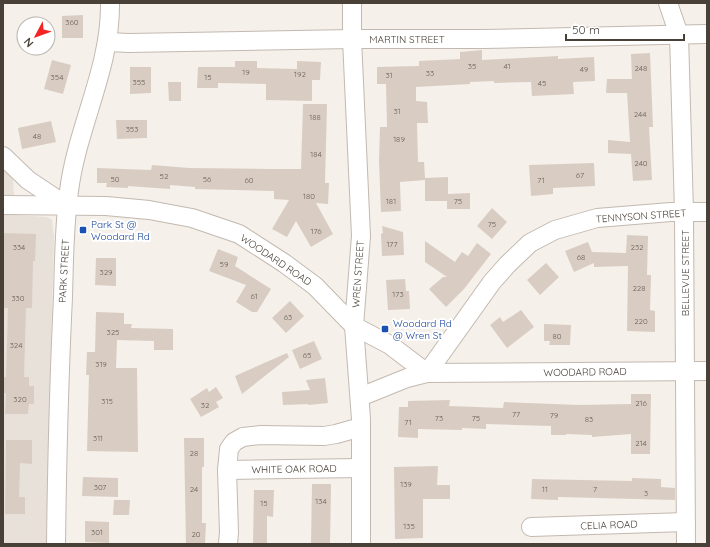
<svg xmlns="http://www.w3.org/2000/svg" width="710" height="547" viewBox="0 0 710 547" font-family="Quicksand,sans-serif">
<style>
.residential{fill:#e8e1d9}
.building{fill:#d9cdc3}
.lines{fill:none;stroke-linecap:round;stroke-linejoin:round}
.minor-casing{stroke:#c3b9b0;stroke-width:20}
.minor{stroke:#fff;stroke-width:18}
.transit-dot{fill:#1a4fb4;stroke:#fff;stroke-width:1.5}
.labels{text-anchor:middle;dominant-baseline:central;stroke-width:4;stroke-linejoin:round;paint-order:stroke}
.number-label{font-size:8px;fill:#6d635b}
.street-label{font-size:10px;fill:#494038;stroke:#fff}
.transit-label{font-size:10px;fill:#164399;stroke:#fff;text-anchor:start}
</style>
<rect width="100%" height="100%" fill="#f5f0ea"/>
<path class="residential" d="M3,166l10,13 2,36 32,2 5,3 2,16 -8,308h-43z"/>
<g class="building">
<path d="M83,15v23h-21v-22z"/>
<path d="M482,50v10l76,-4v3l36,-2 1,24 -22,1 1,12 -42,2 -1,-14 -37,1v-2l-24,1v2l-54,3v14l11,1 1,21h-11l1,39h6l1,16 23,-1v17l22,-1v16h-23v-8h-22v-21l-25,2 1,29 -20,1 -2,-51 1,-34h7l-1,-43h-9v-17l42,-1v-5l41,-2v-7z"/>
<path d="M650,53l3,74h-4l3,53 -19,1 -2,-27 -23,-1v-13l22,2 -3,-49h-21l1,-14h25l-1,-25z"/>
<path d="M52,60l19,5 -8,29 -19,-5z"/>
<path d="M235,61h22v7l40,1v-8l24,1 -1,18h-8v21l-46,-1v-16l-48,-1v5h-21l1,-21h37z"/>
<path d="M130,67h21v26l-21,1z"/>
<path d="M168,82h13v19h-12z"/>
<path d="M303,104h24l-2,79h4l-1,21 -12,-1 17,31 -22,13 -15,-26 -9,16 -15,-8 17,-29 -15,-1v-8l-79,-2v-2l-25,-2v4l-42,-3v2l-22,-1 1,-4h-10v-15l54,2 1,-5 37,3 81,1h31z"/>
<path d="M116,120h31v18l-30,1z"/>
<path d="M51,121l5,21 -34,7 -4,-21z"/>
<path d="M594,163l1,23 -42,2v6l-22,2 -2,-31z"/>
<path d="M492,208l15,14 -15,17 -15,-13z"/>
<path d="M382,226l21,6 1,23 -22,1 -1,-22 2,-1z"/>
<path d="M3,233l33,1 -1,27h-2l-1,47h-6l-2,69h5v9h5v18h-5l-1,10h-23l1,-21h-3v-16h3l2,-69h-5z"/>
<path d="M627,235l21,1 -1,39h4l-1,35 5,1v21l-28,-1 1,-65 -34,1v-4l-20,9 -9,-21 23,-9 4,10 34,1z"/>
<path d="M425,241l30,21 7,-10 6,4 9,-13 14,11 -27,35 -18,18 -17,-18 14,-12h4l-22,-15z"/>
<path d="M218,249l20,8 -3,9 36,23 -14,23h-5l-16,-10 10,-17 -37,-14z"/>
<path d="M96,258h20v28l-21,-1z"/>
<path d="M546,263l13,14 -19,18 -13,-15z"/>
<path d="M405,279l1,12h3l1,18 -22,1 -2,-30z"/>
<path d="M290,301l14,15 -18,17 -14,-15z"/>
<path d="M521,310l13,17 -27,21 -17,-23 10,-8 3,5z"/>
<path d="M96,312l28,1v11h8l-1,4 42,1v21h-19v-9l-37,-1 -1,28h21l1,84 -51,-1 2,-76h-3l1,-23h8z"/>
<path d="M544,324l27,1 -1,20h-21l1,-4h-6z"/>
<path d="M314,341l8,18 -22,10 -8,-19z"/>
<path d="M287,353l2,4 -47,37 -7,-18z"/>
<path d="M325,378l3,25 -20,2v-1l-25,1 -1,-13 28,-2 -4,-10z"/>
<path d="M216,387l7,11 -7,4 3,5 -18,10 -11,-18 17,-11 2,4z"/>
<path d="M631,394h20l-1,60h-19v-20l-39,3v-2l-26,-1v1h-15v-9l-65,-2v5l-24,-1v2l-44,-1v9l-20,-1 1,-30h9v-6l42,-1 -1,6 54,2 1,-6 75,3 52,-1z"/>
<path d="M184,438h20v29h-2v56h4l-1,21h-19z"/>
<path d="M6,440h26v24l-12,-1 -1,34h6v17h-20z"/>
<path d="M438,466l-1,19h13v14h-27v39l-28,1 -1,-72z"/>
<path d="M83,477l35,1v19l-36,-1z"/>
<path d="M632,478l29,1v8l14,1v12l-117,-3v3l-27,-1 1,-20 100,2z"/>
<path d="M312,484h19l-1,60h-19z"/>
<path d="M254,490h20l-1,27 -6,-1v28h-14z"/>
<path d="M114,500h16l-1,15h-16z"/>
<path d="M85,521l24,1v21l-24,-1z"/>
</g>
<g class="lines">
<g class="minor-casing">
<g id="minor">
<path d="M352,3v36l9,197 -7,90 7,93v125"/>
<path d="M668,3l11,32 5,177 2,332"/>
<path d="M107,42l22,1 223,-4h131l224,-5"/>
<path d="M3,156l25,24 39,26"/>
<path d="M3,205l103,1 43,4 43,8 47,16 45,29 31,23 39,40 36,19 37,28 280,-2"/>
<path d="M360,397l47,-19 20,-5 65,-91 15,-17 23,-22 25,-13 42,-12 74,-6h36"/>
<path d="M227,470l134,-2"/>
<path d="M531,527l155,-5"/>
<path d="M56,544c1,-82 3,-165 7,-247 1,-35 1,-71 6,-106 8,-64 42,-123 41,-188"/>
<path d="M228,544l1,-12 -2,-62 2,-21 5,-7 9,-5 18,-2 63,1 12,-2 25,-7"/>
</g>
</g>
<use href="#minor" class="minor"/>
</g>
<g class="transit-dot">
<rect x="79" y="226" width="8" height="8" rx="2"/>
<rect x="381" y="325" width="8" height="8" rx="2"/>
</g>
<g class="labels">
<g class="number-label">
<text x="72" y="22">360</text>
<text x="472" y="66">35</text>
<text x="507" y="66">41</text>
<text x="641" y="68">248</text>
<text x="584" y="69">49</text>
<text x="246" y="72">19</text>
<text x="430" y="73">33</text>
<text x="300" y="74">192</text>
<text x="389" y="75">31</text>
<text x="57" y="77">354</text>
<text x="208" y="77">15</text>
<text x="139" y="82">355</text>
<text x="542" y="83">45</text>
<text x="397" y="111">31</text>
<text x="640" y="114">244</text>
<text x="315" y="117">188</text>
<text x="132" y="129">353</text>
<text x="37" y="136">48</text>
<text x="399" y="139">189</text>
<text x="316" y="154">184</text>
<text x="641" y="163">240</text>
<text x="580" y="175">67</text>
<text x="164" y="176">52</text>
<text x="115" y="179">50</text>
<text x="207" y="179">56</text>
<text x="249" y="180">60</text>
<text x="541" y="180">71</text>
<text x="309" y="196">180</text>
<text x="391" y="201">181</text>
<text x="458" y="201">75</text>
<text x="492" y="224">75</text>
<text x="316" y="231">176</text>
<text x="392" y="244">177</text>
<text x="19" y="247">334</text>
<text x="637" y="247">232</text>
<text x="581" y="257">68</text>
<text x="224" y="264">59</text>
<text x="106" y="272">329</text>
<text x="639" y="288">228</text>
<text x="398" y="294">173</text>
<text x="254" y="296">61</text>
<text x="18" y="298">330</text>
<text x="288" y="317">63</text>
<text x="641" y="321">220</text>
<text x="113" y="332">325</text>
<text x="557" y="336">80</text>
<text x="16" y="345">324</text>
<text x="307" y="355">65</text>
<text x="101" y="364">319</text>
<text x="20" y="399">320</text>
<text x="107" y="401">315</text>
<text x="641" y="403">216</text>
<text x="205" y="405">32</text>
<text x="516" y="414">77</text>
<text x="554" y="415">79</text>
<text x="439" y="418">73</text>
<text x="476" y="418">75</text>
<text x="589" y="419">83</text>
<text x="408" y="422">71</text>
<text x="98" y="438">311</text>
<text x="641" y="443">214</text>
<text x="194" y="453">28</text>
<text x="406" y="484">139</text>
<text x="100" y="487">307</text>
<text x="194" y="489">24</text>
<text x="545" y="489">11</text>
<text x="595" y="489">7</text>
<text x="646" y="493">3</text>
<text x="321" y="501">134</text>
<text x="264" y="503">15</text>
<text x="409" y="526">135</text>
<text x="97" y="532">301</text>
<text x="196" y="534">20</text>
</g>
<g class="street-label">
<text x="407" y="39">MARTIN STREET</text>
<text transform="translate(641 216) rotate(-4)">TENNYSON STREET</text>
<text transform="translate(276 260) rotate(34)">WOODARD ROAD</text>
<text transform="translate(64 271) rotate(-87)">PARK STREET</text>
<text transform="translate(685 273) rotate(-90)">BELLEVUE STREET</text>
<text transform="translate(358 274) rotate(-86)">WREN STREET</text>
<text transform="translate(585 372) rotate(-1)">WOODARD ROAD</text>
<text transform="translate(294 469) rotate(-1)">WHITE OAK ROAD</text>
<text transform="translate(609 525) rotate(-2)">CELIA ROAD</text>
</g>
<g class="transit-label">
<text x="91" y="224">Park St @<tspan x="91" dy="12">Woodard Rd</tspan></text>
<text x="393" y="323">Woodard Rd<tspan x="393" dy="12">@ Wren St</tspan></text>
</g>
</g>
<rect width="710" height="547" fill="none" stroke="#494038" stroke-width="8"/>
<g transform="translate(36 36) rotate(229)"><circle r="19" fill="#ffffff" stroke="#b6b3af"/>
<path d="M0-3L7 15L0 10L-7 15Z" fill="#f32423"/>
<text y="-6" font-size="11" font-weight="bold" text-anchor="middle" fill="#494038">N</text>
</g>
<path d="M566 34v6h118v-6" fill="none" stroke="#494038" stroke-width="2"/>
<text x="572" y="34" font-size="12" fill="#494038" stroke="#ffffff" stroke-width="3" paint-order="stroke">50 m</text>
</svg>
